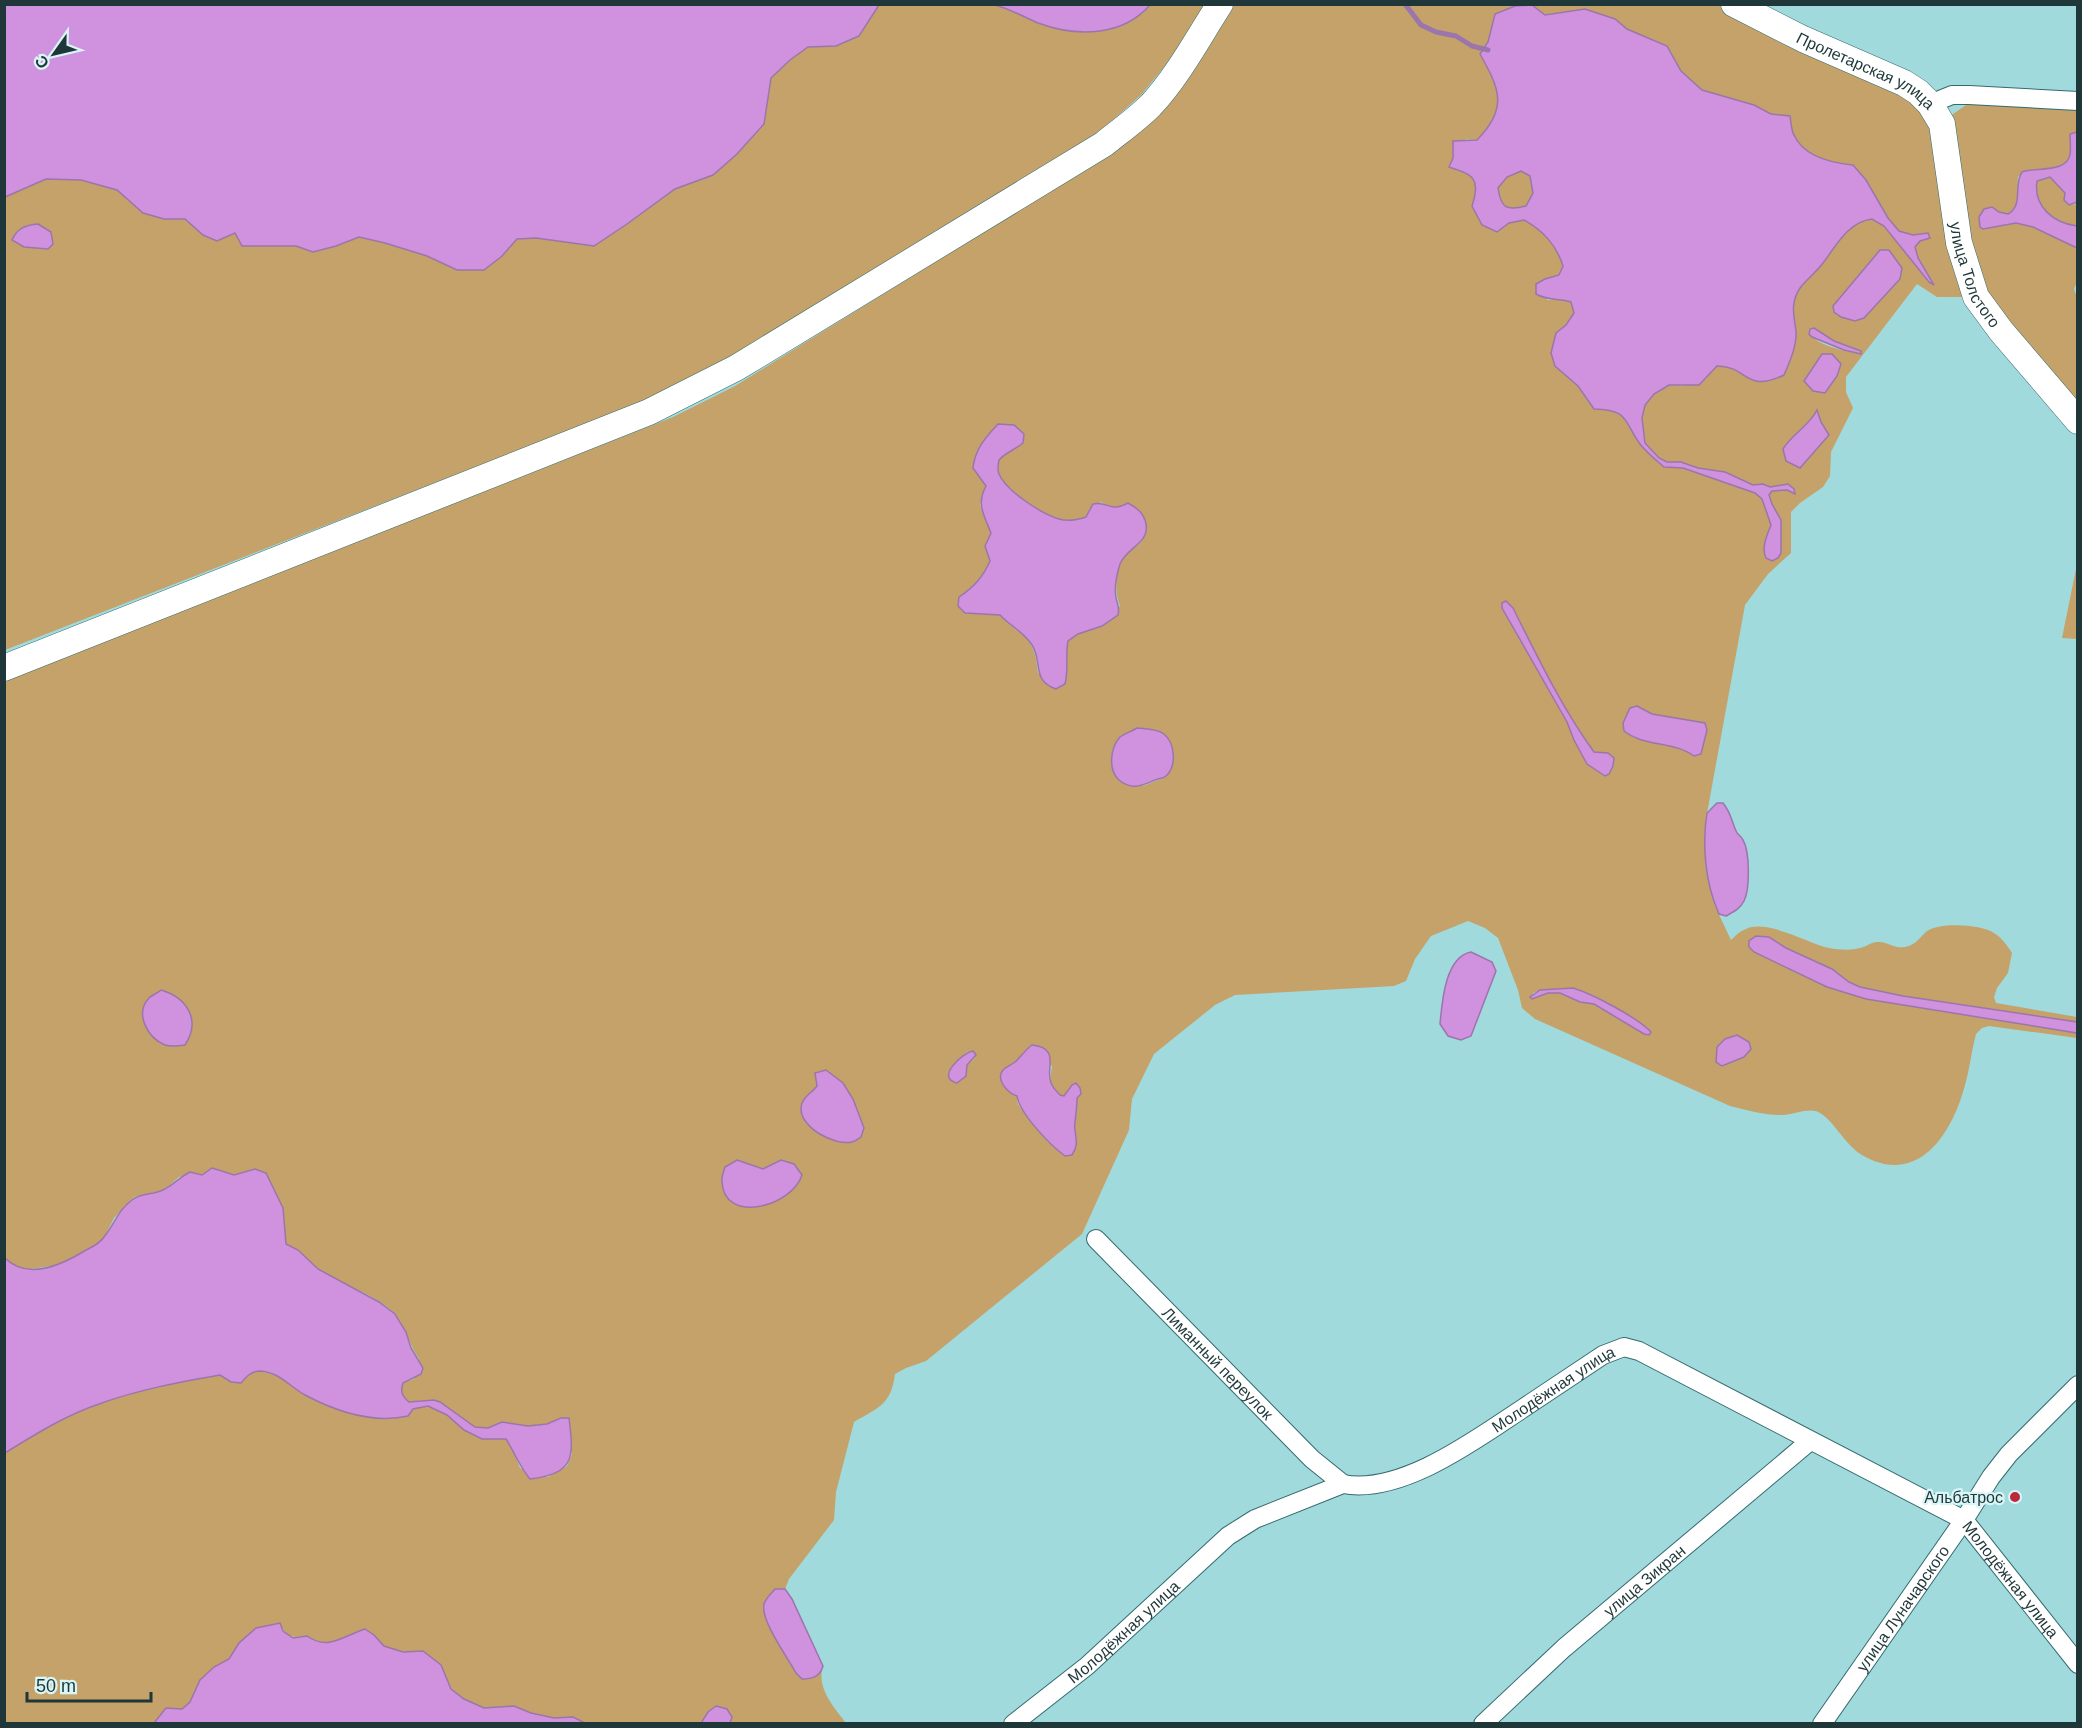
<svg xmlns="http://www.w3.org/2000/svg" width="2082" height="1728" viewBox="0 0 2082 1728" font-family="Arial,sans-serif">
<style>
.green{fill:#c4a269;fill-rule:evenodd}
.water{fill:#d091de;stroke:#9b76ac;stroke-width:1.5;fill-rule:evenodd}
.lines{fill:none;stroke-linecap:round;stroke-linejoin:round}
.stream{stroke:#9b76ac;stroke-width:5}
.street-casing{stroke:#346b6e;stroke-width:20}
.secondary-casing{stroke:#346b6e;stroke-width:27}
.street{stroke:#fff;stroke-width:18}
.secondary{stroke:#fff;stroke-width:26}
.poi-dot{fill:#ba293b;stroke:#d9f5f6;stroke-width:2}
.labels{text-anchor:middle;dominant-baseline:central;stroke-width:4.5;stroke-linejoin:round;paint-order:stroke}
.street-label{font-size:16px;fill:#1f3738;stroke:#d9f5f6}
.poi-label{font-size:16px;fill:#1f3738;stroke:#d9f5f6;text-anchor:end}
</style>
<rect width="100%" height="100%" fill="#a1dadd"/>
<g class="green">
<path d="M879,5h116l11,3 136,6 8,-9h57l-42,61 -24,29 -44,39 -368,224 -84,43 -640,249 -1,-453 3,-2 39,-16 35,1 36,10 26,23 21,6h21l18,16 32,-3 39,13 22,1 17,6 23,-6 22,-9 27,6 42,13 30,14 45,-14 15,-17 19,-1 24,3 67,-17 48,-35 38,-14 51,-51 7,-46 19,-18 18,-13 28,-1 23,-10z"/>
<path d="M1234,5h485l95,46 91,40 27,36 36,170h-31l-20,-13 -71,93v15l7,16 -22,44 -1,24 -7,11 -23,16 -9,9v41l-23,21 -23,31 -39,214 -1,44 9,41 17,36c4,-4 9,-9 15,-11 21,-10 61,14 83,19 12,2 25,3 37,-2 4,-2 7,-4 13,-4 9,0 16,7 26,5 11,-2 15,-10 22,-16 12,-9 55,-7 67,2 8,5 13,12 18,20l-4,20 -11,15 -3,9 2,6 81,14v5l-174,-26 -43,-9 -11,-5 -17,-13 -46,-21 -17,-11 -15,15 112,47 211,34v5l-88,-12 -7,2 -6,6c-5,19 -7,40 -13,58 -14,47 -48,94 -101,63 -17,-10 -28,-34 -42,-42 -9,-6 -25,1 -36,2 -17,1 -37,-5 -54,-9l-195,-87 -13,-11 -4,-18 -20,-52 -13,-10 -17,-7 -37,15 -16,23 -9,22 -12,5 -159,9 -20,10 -61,49 -22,45 -3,31 -47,104 -156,127 -20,7 -11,6c-4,31 -16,33 -41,48l-18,70 -2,28 -45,59 -4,10 7,10 31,67c-7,22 11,41 23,57h-116l2,-6 -31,4v3l-116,-1 -12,-6 -19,1 -23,-5 -17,-7 -30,2 -20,-9 -13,-10 -28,-38c-12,1 -28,2 -39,-5 -7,-5 -12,-12 -19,-17 -22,7 -37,22 -58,7 -15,2 -21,2 -27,-13l-41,20 -10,16 -15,8 -14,13 -10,22 -8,7 -16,-1 -12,15 -149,1v-271c29,-18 61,-38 94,-49 38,-14 81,-22 122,-29l10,7 27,-11 19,4 27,19 109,15 15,-3 19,9 17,15 18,9h24l8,13 6,16 28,9 19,-11 5,-12 -11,-36 -14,6 -19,2 -26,-4 -14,6 -13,-1 -35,-25 -6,-2 -25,2c-7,-6 -9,-9 -6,-19l11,-4 5,-20c-10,-14 -13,-32 -24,-45 -20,-21 -53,-28 -76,-45 -14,-9 -16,-17 -33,-25l-3,-36 -17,-35 -11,-4 -21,6 -12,-4 -20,4 -23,2 -15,13 -30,7 -20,21 -9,18 -6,7 -35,21 -40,6 -13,-5 -6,-7v-578l668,-263 62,-31 337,-209 135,-132zM1532,5l13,10 40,-5 30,9 12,10 40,17 14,25 21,19 52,15 17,9 19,2c1,6 1,14 4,19 10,22 37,28 59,30l13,15 22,38 11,13 14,4 7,6 -5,6 3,11 16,26 -5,-2 -45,-56 -12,-7c-24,3 -36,27 -49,44 -11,15 -26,21 -29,40 -2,10 1,18 2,28 1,15 -6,30 -12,44l-48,-4 -8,-5h-11l-6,5 -5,8 -25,7 -12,-1 -15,9 -9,11 -3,13 2,24 15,16 8,4h14l17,6 27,4 28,13 10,-1 7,3 18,-3 -1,6 -16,1 -2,4 3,9 9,16v33l-15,-14 5,-14 -9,-26 -7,-6 -72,-25 -19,-1 -40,-50 -12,-8 -25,-9 -9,-14 -22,-20 -5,-13 5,-20 10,-8 8,-12 -2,-11 -9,-2h-16l-2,-21 14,-4 4,-9c-7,-22 -20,-35 -39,-47l-15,4 -12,9 -25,-26c9,-27 2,-31 -22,-39l3,-9 13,-19 11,1c13,-13 25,-32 21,-52 -3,-11 -12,-24 -18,-34l8,-12 7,-28zM1814,328l20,13 27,10 -5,2c-14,-3 -38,-7 -47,-20l1,-4zM1023,443c-8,7 -17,9 -25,17 0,9 0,16 6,23 11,14 51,40 70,38 12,-2 19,-10 27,-19 10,7 16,7 27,1l19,27c-2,4 -4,10 -7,13 -4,5 -11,7 -15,12 -10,14 -11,36 -5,51l-18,20 -24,8 -11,7c-2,15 2,28 -2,43l-27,-11c-4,-40 -15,-33 -38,-58l-35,-2 -6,-16c15,-11 24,-20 31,-36l-5,-15 6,-13 -11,-28 6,-19 -13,-18zM1506,601l7,7c24,48 49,100 81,144l14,1 -3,23 -18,-12 -13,-24 -7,-18 -65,-114 1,-5zM1637,706l15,8 52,9 -10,33 -9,-7 -53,-12zM1173,750l-7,27 -23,9zM1573,988c27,8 51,25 75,40l-4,6 -50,-30 -14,-2 -20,-9h-12l-16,6 1,-6 7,-3zM1027,1049l25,17 -2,16 10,13 4,1 8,-11c6,15 6,25 2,40l-25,18 -31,-39 -1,-8 -7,-6 -6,-21 11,-7zM967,1052l8,6 -8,7 -5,15 -8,3 -3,-16zM816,1073l37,26 11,29 -3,9c-18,-2 -53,1 -58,-21 -2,-5 -3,-8 -1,-13 3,-7 11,-11 16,-17z"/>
<path d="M1969,103l108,6v23l-7,2c0,7 1,14 0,20 -2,19 -35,13 -48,18l-4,5 -1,29 -9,8 -9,-2 -16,17 33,-6 17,4 44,21v34l-3,7 4,11 -1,110 -98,-123 -30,-166 4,-7z"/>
<path d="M1521,170l9,6 3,17 -7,13c-20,5 -25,2 -28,-18l9,-11z"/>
<path d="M2050,177c7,4 18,20 24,28l3,-3v24c-23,-3 -43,-19 -40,-45z"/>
<path d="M2077,564v75l-15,-1z"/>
</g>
<g class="water">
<path d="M5,4h874v1l-20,31 -23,10 -28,1 -18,13 -19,18 -7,46 -27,30 -24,21 -38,14 -48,35 -33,22 -58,-8 -19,1 -15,17 -18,14h-27l-30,-14 -42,-13 -26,-6 -23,9 -23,6 -17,-6h-54l-7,-13 -18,8 -14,-6 -18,-16h-21l-21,-6 -26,-23 -36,-10 -35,-1 -41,18z"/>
<path d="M995,5l155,-1v1c-28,32 -74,32 -112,18 -14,-6 -28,-14 -43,-18z"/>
<path d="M1532,5l13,10 40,-6 30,10 12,10 40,17 14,25 21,19 52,15 17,9 19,2c1,5 1,14 4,19 10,22 38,28 59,30l13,15 22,38 11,13 14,4 15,-2 2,5 -10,3 -5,6 3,11 16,27 -5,-3 -45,-56 -12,-7c-24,3 -36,27 -49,44 -11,15 -26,21 -29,40 -2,10 1,18 2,28 1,15 -6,30 -12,44 -40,19 -35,-9 -67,-9l-18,19h-30l-15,9 -9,11 -3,13 3,25 14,15 8,4h14l17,6 27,4 28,13 10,-1 7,3 18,-3 6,5 1,5 -8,-4 -15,1 -3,4 3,9 9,16v33l-3,5 -6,3 -6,-3c-5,-10 1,-23 5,-33l-9,-26 -7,-6 -72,-25 -19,-1c-8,-7 -17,-14 -24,-23 -17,-24 -11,-34 -46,-35l-16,-23 -23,-20 -4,-13 5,-20 10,-8 8,-12 -3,-11c-12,-4 -23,-1 -35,-8v-10l9,-5 14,-4 4,-9c-7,-22 -20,-35 -39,-46l-15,3 -12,9 -15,-7 -10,-19c9,-27 2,-31 -23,-39l4,-9v-17l24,-1c32,-32 22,-52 3,-86l8,-12 7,-28 20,-8zM1521,171l9,5 3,17 -7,13c-20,5 -25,2 -28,-18l9,-11z"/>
<path d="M2077,132v70l-8,3 -5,-5 1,-7 -15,-16 -13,4c-4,26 17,42 40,45v22l-44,-21 -17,-4 -33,6 -3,-2 -1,-10 5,-8 8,-2 7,5 9,2c16,-9 5,-29 14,-42 13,-5 46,1 48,-18 1,-6 0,-13 0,-20z"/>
<path d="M38,224l13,8 2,12 -5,5 -24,-2 -12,-7c5,-12 14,-15 26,-16z"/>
<path d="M1880,250h9l13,18 -2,11 -36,39 -9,3 -14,-4 -7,-5 -1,-6z"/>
<path d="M1814,328l20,13 27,10v3l-17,-4 -32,-13 -3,-3 1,-5z"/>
<path d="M1822,354h10l9,10 -4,12 -12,17 -12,-2 -9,-10z"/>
<path d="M1817,410l4,12 8,13 -29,33 -14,-7 -3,-12c9,-15 26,-23 34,-39z"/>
<path d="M998,424l16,1 10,9 -1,9c-8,7 -17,9 -24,17 -1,5 -2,10 0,14 7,17 43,40 60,45 9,3 18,1 27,-2l7,-13c16,-3 16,9 35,-1 9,5 16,10 18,21 4,19 -20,24 -26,40 -3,9 -6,24 -4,33 1,7 4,10 2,18l-16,11 -24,8 -10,7c-3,15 1,28 -3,43l-9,5c-25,-9 -13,-27 -24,-44 -7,-12 -22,-19 -32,-30l-35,-2 -7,-7 1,-9c15,-10 24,-20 31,-36l-5,-15 6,-13c-7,-18 -15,-29 -5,-47l-13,-18c2,-19 12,-30 25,-44z"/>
<path d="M1506,601l7,7c24,48 49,100 81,144l14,1 6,5 -1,8 -4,8 -4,2 -18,-12 -13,-24 -7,-18 -65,-114v-5z"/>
<path d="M1637,706l15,8 53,9 2,7 -6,24 -7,2c-20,-15 -50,-9 -70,-25l-1,-8 7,-15z"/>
<path d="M1137,728c8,1 19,0 27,6 11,9 13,32 2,42 -2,2 -5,2 -8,3 -14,5 -25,13 -39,1 -11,-10 -9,-32 1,-43 4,-3 12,-6 17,-9z"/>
<path d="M1717,803h6c9,11 8,18 14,30 2,2 5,4 6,7 7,12 7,49 1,61 -4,8 -11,11 -18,15l-7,-2c-14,-31 -17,-69 -12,-101z"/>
<path d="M1756,936l13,1 17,11 46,21 17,13 11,5 43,9 174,26v11l-211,-34 -39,-12 -73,-35 -5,-5v-6z"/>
<path d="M1471,952l21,10 4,9 -25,65 -10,4 -13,-4 -8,-12c2,-22 5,-67 31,-72z"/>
<path d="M1573,988c20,6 65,30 78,44l-2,3 -5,-1 -50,-30 -14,-2 -20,-9h-12l-16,6 -2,-2 10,-7z"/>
<path d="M161,990c27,8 40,31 24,55 -6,1 -14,2 -20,0 -17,-7 -31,-31 -16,-47 3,-3 9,-5 12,-8z"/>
<path d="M1737,1035l12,7 2,7 -7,8 -22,9 -6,-4 1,-15 8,-8z"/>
<path d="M1032,1045c29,3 13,23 19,38 2,5 6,9 9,12l4,1 8,-11 4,-2 4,5 1,6 -4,4c0,9 -1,16 -2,24 -2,12 6,20 -3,33l-7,1c-15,-11 -45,-42 -48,-60 -9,-3 -22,-16 -14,-26 3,-3 8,-5 12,-8 6,-5 10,-12 17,-17z"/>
<path d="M973,1051l3,4 -9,10 -1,11 -9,7c-22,-5 5,-30 16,-32z"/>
<path d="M826,1070l17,13 10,16 11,29 -3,9c-3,2 -5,4 -9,5 -17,4 -52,-14 -51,-34 0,-10 11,-15 16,-22l-2,-13z"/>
<path d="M737,1160l26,9 18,-9 13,4 8,11c-10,32 -79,50 -80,6 -1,-4 2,-10 3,-14z"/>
<path d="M212,1168l22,7 21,-6 11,4 17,35 3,36 12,6 20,19 61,33 16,12 11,18 5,16 12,20 -2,6 -18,9c-3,9 -1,13 6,19l25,-2 6,2 35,25 13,1 14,-6 26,4 19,-2 14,-6h8c5,40 6,55 -39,61 -11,-13 -15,-26 -24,-40h-24l-18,-9 -17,-15 -19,-9 -15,3 -5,7c-36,8 -71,-4 -103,-21 -16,-9 -26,-23 -45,-24 -9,0 -14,6 -19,12l-10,-1 -11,-7c-40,7 -83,15 -121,29 -33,11 -65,31 -94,49v-195c22,22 54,8 76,-5 8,-5 18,-8 23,-16 11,-13 13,-26 28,-37 8,-7 21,-5 31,-10 9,-4 17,-13 27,-18l12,3z"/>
<path d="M775,1589h10l7,10 31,67c-3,11 -11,13 -21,13l-6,-6c-8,-15 -36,-53 -32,-69 2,-6 7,-10 11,-15z"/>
<path d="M280,1623l3,8 10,7 14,-2c21,15 36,0 58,-7l9,6 10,11 19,6 20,-1 18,14 10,24 13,10 20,9 30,-2 17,7 23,5 19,-1 12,6h-431l12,-15 16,1 8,-7 10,-22 14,-13 15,-8 10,-16 17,-15z"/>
<path d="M716,1706l11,3 5,8 -2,6h-29l7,-11z"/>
</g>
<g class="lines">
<path class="stream" d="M1405,4l16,21 15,7 20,4 16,10 16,4"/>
<g class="street-casing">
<g id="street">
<path d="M1930,104l22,-9h17l109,6"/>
<path id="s1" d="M1096,1239l216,220 31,25"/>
<path id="s2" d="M1013,1724l74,-58 141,-130 27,-17 88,-35c58,11 132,-44 179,-75 27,-18 54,-36 81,-54l21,-8 15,4 325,169 114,144"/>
<path id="s3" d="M1483,1724l81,-76 246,-207"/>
<path id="s4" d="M1822,1724l142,-204 27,-43 18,-23 69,-69"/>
</g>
</g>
<g class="secondary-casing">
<g id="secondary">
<path id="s5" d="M1734,4l69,35 101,44 14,9 12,12 12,20 17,119 17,54 25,34 77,90"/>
<path d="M4,668l645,-256 87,-44 368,-224c16,-13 33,-25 47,-39 27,-29 47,-67 69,-101"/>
</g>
</g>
<use href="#street" class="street"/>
<use href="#secondary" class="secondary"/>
</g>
<circle class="poi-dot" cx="2015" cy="1497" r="6"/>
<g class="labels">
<g class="street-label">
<text stroke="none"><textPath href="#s5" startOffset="148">Пролетарская улица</textPath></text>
<text stroke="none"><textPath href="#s5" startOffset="400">улица Толстого</textPath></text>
<text stroke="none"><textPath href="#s1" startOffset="174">Лиманный переулок</textPath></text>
<text stroke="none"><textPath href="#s2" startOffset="648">Молодёжная улица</textPath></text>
<text stroke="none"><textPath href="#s3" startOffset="216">улица Зикран</textPath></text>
<text stroke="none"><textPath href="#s2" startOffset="1188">Молодёжная улица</textPath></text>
<text stroke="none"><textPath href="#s4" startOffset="141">улица Луначарского</textPath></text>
<text stroke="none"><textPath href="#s2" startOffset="144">Молодёжная улица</textPath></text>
</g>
<g class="poi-label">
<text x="2003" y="1497">Альбатрос</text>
</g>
</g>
<rect width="2082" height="1728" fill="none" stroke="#1f3738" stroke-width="12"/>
<g transform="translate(54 54) rotate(236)" stroke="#d9f5f6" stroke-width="4.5" paint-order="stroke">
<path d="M0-4.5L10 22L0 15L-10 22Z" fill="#1f3738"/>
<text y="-9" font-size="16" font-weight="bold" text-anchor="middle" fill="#1f3738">С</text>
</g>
<path d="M27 1692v9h124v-9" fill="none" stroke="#1f3738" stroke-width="3"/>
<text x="36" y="1692" font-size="18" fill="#1f3738" stroke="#d9f5f6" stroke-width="4.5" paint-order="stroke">50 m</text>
</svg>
